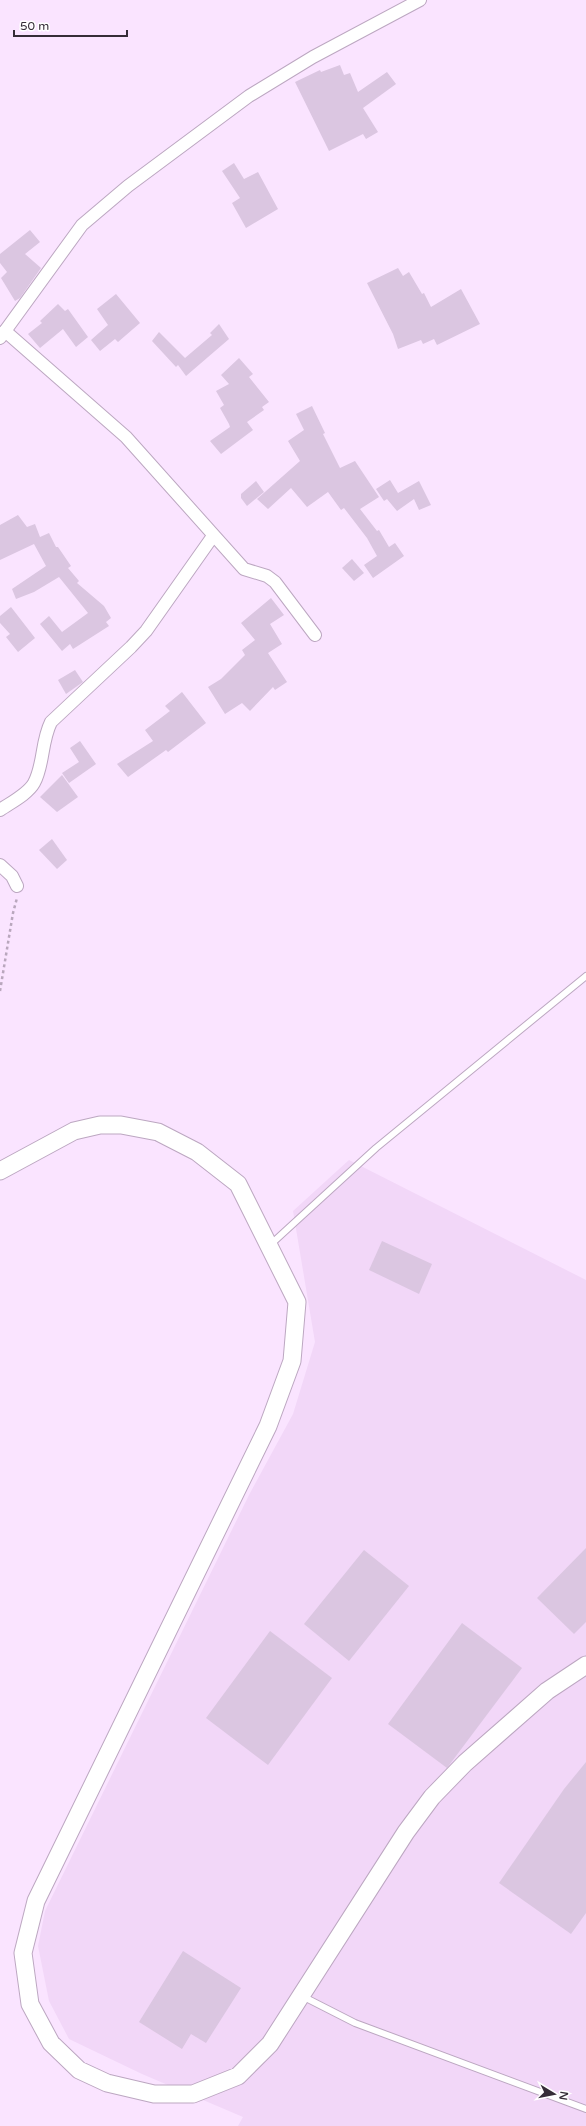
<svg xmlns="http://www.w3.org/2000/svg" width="586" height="2126" viewBox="0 0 586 2126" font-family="'Varela Round',sans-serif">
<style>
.built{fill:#f2d7f8}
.building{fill:#dbc6e1}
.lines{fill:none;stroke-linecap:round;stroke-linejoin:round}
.service-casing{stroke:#bca7c1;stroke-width:8}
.minor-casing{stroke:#bca7c1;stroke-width:14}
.secondary-casing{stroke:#bca7c1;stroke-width:19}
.path{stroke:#b9a7bd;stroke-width:2.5;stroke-dasharray:3 3;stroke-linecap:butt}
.service{stroke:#fff;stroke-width:6}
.minor{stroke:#fff;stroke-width:12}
.secondary{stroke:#fff;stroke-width:17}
</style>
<rect width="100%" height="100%" fill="#fae4ff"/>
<path class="built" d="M349,1160l237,120v846h-348l5,-9 -101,-43 -73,-35 -20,-38 -11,-55 7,-35 204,-416 44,-81 22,-72 -22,-131z"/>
<g class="building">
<path d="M340,65l4,10 6,-2 8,19 29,-20 9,12 -33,24 15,24 -12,7 -3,-5 -34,17 -34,-69 25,-12 1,2z"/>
<path d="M234,163l10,16 14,-7 20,37 -32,19 -14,-25 8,-5 -18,-27z"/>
<path d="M30,230l10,12 -15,12 16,14 -21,30 -5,3 -14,-23 6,-6 -7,-9v-9z"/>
<path d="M398,268l5,8 6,-4 13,22 2,-1 7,14 30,-18 19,35 -43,21 -3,-6 -11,5 -2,-4 -23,9 -5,-15 -26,-51z"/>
<path d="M116,294l24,29 -22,19 -3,-3 -15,12 -9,-11 17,-15 -11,-16z"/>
<path d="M58,304l7,7 3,-2 20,28 -12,10 -13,-18 -23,19 -12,-14 14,-11 -2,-2z"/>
<path d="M219,324l10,15 -43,37 -8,-11 -2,2 -24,-26 7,-9 26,26 27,-23 -2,-2z"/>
<path d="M239,358l14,16 -4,3 20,25 -7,5 2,3 -17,12 6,8 -32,24 -11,-13 20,-14 -1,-3 -9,-16 4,-3 -8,-14 13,-7 -8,-9z"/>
<path d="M312,406l13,27 -2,1 17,34 15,-7 24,36 -19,12 17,22 2,-1 10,17 6,-4 9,13 -31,22 -9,-13 13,-9 -10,-18 -23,-30 -3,2 -13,-18 -21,15 -16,-19 -23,21 -11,-10 43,-38 -12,-20 16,-11 -8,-16z"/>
<path d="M390,480l8,13 21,-12 12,24 -12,5 -5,-11 -17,12 -10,-12 -3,2 -8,-12z"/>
<path d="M256,481l8,11 -17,14 -6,-8v-4z"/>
<path d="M18,515l9,12 8,-3 5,13 9,-4 7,14h2l13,19 -3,2 11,13 -2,2 27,23 7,12 -5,4 3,4 -36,23 -3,-5 -8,7 -22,-27 9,-8 13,16 26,-19 -29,-36 -25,15 -18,7 -4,-10 34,-23 -12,-22 -34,16v-35z"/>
<path d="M352,559l12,14 -10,8 -12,-13z"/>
<path d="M271,598l13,17 -14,9 12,20 -14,9 19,29 -12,8 -2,-3 -23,24 -8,-8 -17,11 -17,-27 13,-8 24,-24 -3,-5 13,-10 -14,-17z"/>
<path d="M11,607l24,31 -17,14 -12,-15 4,-3 -10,-11v-7z"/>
<path d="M75,670l8,12 -17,12 -8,-14z"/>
<path d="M182,692l24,31 -38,29 -2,-2 -38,27 -11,-13 36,-23 -8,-11 25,-19 -5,-5z"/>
<path d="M80,741l16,23 -27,19 -7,-10 17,-11 -9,-14z"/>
<path d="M62,775l16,22 -21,15 -17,-15z"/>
<path d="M52,839l15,21 -10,9 -18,-19z"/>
<path d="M382,1241l50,23 -13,30 -50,-24z"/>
<path d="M586,1548v74l-12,12 -37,-36z"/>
<path d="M364,1550l45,36 -60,75 -45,-37z"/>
<path d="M462,1623l60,45 -75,100 -59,-44z"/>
<path d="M270,1631l62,47 -64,87 -62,-47z"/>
<path d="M586,1762v151l-15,21 -72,-51 65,-94z"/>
<path d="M183,1951l58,37 -35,55 -15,-9 -9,15 -43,-27z"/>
</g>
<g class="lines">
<g class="service-casing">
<g id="service">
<path d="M270,1245l106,-97 210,-172"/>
<path d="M302,1996l53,27 231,86"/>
</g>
</g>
<g class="minor-casing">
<g id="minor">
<path d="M5,331l121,106 118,132 23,7 8,6 40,53"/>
<path d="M0,338l82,-113 46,-39 121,-90 64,-39 107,-57"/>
<path d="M0,810c10,-7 28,-16 34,-27 10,-18 7,-41 17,-61l80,-75 15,-16 67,-95"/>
<path d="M0,865l12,11 5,10"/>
</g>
</g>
<g class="secondary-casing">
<path id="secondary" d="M0,1171l74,-40 26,-6h21l37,7 39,20 41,32 59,118 -5,59 -24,65 -232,475 -13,52 7,51 21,39 28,27 28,13 47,11h39l45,-18 32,-32 136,-212 26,-35 33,-34 82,-72 39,-26"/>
</g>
<path class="path" d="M0,991l13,-78 4,-15"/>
<use href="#service" class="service"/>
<use href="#minor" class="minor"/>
<use href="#secondary" class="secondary"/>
</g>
<g transform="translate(554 2094) rotate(100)" stroke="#ffffff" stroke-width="3" paint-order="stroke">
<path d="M0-3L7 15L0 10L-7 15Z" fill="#352c37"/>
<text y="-6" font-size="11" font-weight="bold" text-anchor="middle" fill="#352c37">N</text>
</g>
<path d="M14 30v6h113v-6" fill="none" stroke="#352c37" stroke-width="2"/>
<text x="20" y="30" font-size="12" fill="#352c37" stroke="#ffffff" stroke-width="3" paint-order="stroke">50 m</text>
</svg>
